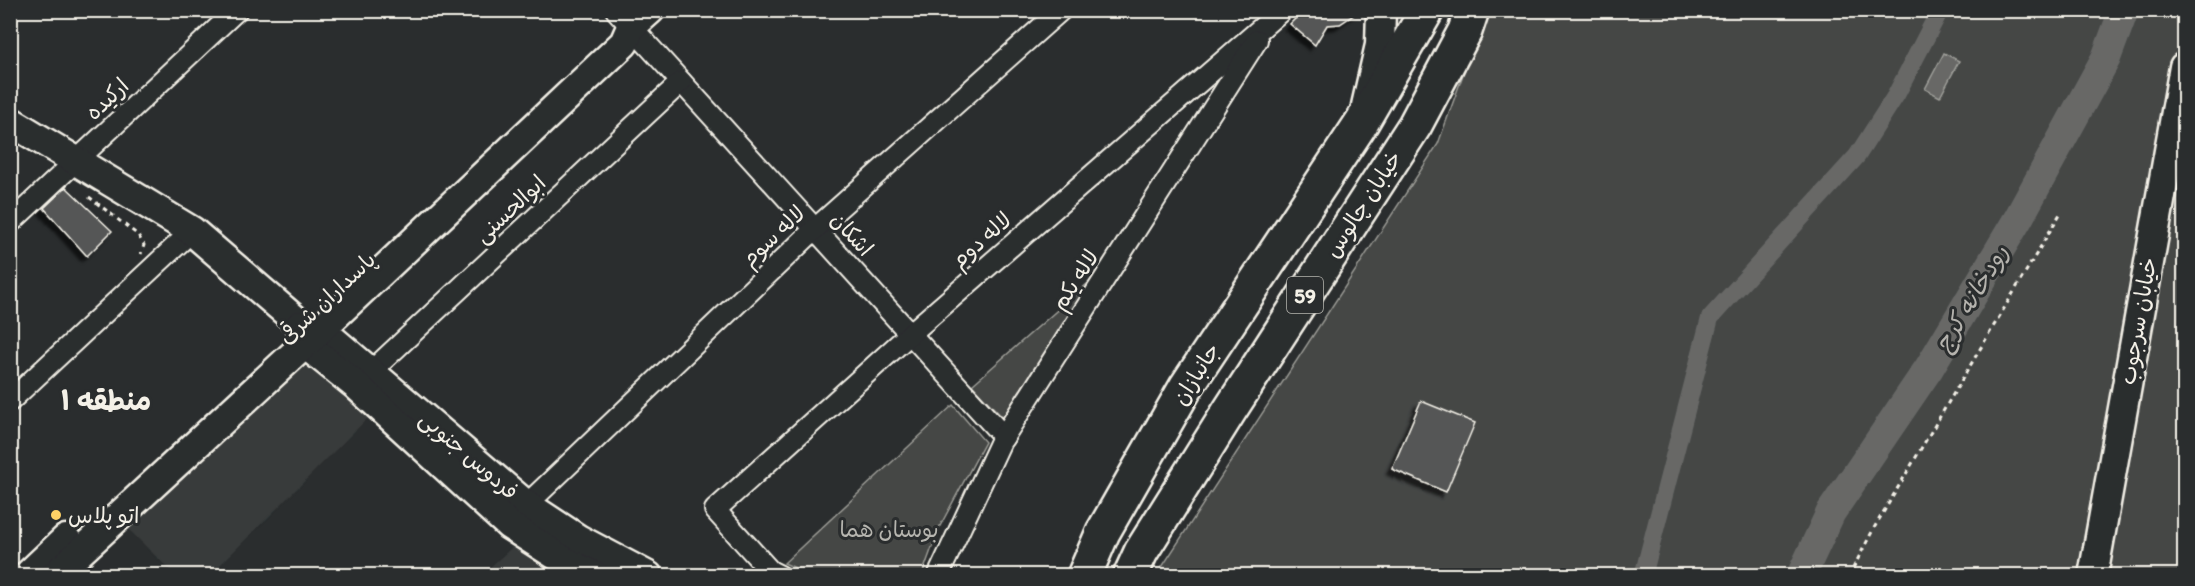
<svg xmlns="http://www.w3.org/2000/svg" width="2195" height="586" viewBox="0 0 2195 586" font-family="Itim,'Playpen Sans Arabic',sans-serif">
<style>
.built{fill:#373a3a}
.green{fill:#444645;stroke:#9c9c96;stroke-width:1.5}
.water{fill:#676866;stroke:#9f9f9a;stroke-width:1.5}
.lines{fill:none;stroke-linecap:round;stroke-linejoin:round}
.canal{stroke:#676866;stroke-width:18}
.river{stroke:#676866;stroke-width:30}
.building{fill:#555756;stroke:#f4f1e8;stroke-width:1.5;filter:url(#shadow)}
.street-casing{stroke:#f4f1e8;stroke-width:24}
.secondary-casing{stroke:#f4f1e8;stroke-width:33}
.highway-casing{stroke:#f4f1e8;stroke-width:38}
.path{stroke:#f4f1e8;stroke-width:3;stroke-dasharray:4.5 4.5;stroke-linecap:butt}
.street{stroke:#2a2d2e;stroke-width:20}
.secondary{stroke:#2a2d2e;stroke-width:28}
.highway{stroke:#2a2d2e;stroke-width:33}
.poi-dot{fill:#ffd166;stroke:#2a2d2e;stroke-width:2}
.labels{text-anchor:middle;dominant-baseline:central;stroke-width:6;stroke-linejoin:round;paint-order:stroke}
.shield{fill:#2a2d2e;stroke:#b7b6b0;stroke-width:1.5}
.shield-label{font-size:21px;font-weight:bold;fill:#f4f1e8}
.street-label{font-size:22px;fill:#f4f1e8;stroke:#2a2d2e}
.poi-label{font-size:22px;fill:#f4f1e8;stroke:#2a2d2e;text-anchor:start}
.park-label{font-size:22px;fill:#b6b5af;stroke:#2a2d2e}
.water-label{font-size:24px;font-style:italic;fill:#b5b3ae;stroke:#2a2d2e}
.district-label{font-size:28px;font-weight:bold;fill:#f4f1e8;stroke:#2a2d2e}
</style>
<defs>
<filter id="shadow"><feDropShadow dx="-5.5" dy="5.5" stdDeviation="1.5" flood-color="#0009"/></filter>
</defs>
<rect width="100%" height="100%" fill="#2a2d2e"/>
<filter id="ink" filterUnits="userSpaceOnUse"><feTurbulence type="fractalNoise" baseFrequency=".0167" numOctaves="2"/><feDisplacementMap in="SourceGraphic" scale="12" xChannelSelector="R" yChannelSelector="G"/><feConvolveMatrix kernelMatrix="1 2 1 2 8 2 1 2 1" color-interpolation-filters="sRGB"/></filter>
<g filter="url(#ink)">
<g class="built">
<path d="M306,354l66,60 -162,161h-35l-48,-47z"/>
<path d="M518,542l59,34h-97z"/>
</g>
<g class="green">
<path d="M1486,11h698v564l-1025,1 3,-9 276,-423z"/>
<path d="M1120,255l-112,168 -36,-38z"/>
<path d="M953,405l32,37 -46,86 -17,47h-111l-27,-12z"/>
</g>
<path class="water" d="M1944,53l15,8 -19,36 -15,-8z"/>
<g class="lines">
<path class="canal" d="M1643,576l67,-258 147,-162 39,-61 44,-85"/>
<path class="river" d="M1801,576l30,-64 98,-144 89,-149 88,-161 18,-48"/>
</g>
<g class="building">
<path d="M1304,10h57l-21,14 -13,1 -12,20 -25,-21z"/>
<path d="M66,187l46,44 -25,25 -43,-48z"/>
<path d="M1421,401l54,22 -29,69 -54,-23z"/>
</g>
<g class="lines">
<g class="street-casing">
<g id="street">
<path d="M616,10l388,427"/>
<path d="M10,223l227,-213"/>
<path d="M363,379l318,-297"/>
<path d="M10,401l182,-170"/>
<path d="M519,512l296,-283 246,-219"/>
<path d="M780,576l-10,-5 -55,-61 195,-176 372,-324"/>
<path d="M938,576l63,-135 256,-401"/>
</g>
</g>
<g class="secondary-casing">
<g id="secondary">
<path d="M1366,106l14,-61 1,-35"/>
<path d="M10,121l182,110 107,92 21,6 205,175 53,35 70,37"/>
<path d="M300,325l5,19 52,42 152,139 56,36 31,15"/>
<path d="M27,576l39,-37"/>
<path d="M54,576l251,-232 319,-301 7,-16 19,-17"/>
<path d="M2093,576l91,-509"/>
</g>
</g>
<g class="highway-casing">
<g id="highway">
<path d="M1084,576l19,-44 83,-145 176,-265 65,-112"/>
<path d="M1130,576l11,-24 89,-142 185,-285 50,-94 7,-21"/>
</g>
</g>
<g class="path">
<path d="M89,197l49,38 6,10 -3,9"/>
<path d="M1849,576l25,-48 186,-314"/>
</g>
<use href="#street" class="street"/>
<use href="#secondary" class="secondary"/>
<use href="#highway" class="highway"/>
</g>
</g>
<circle class="poi-dot" cx="56" cy="515" r="6"/>
<g class="labels">
<rect class="shield" x="1287" y="277" width="36" height="36" rx="4.5"/>
<g class="shield-label">
<text x="1305" y="295">59</text>
</g>
<g class="street-label">
<text transform="translate(107 99) rotate(-43)">ارکیده</text>
<text transform="translate(1363 204) rotate(-57)">خیابان چالوس</text>
<text transform="translate(510 209) rotate(-43)">ابوالحسنی</text>
<text transform="translate(852 234) rotate(48)">اشکان</text>
<text transform="translate(773 236) rotate(-43)">لاله سوم</text>
<text transform="translate(981 240) rotate(-41)">لاله دوم</text>
<text transform="translate(1075 280) rotate(-57)">لاله یکم</text>
<text transform="translate(327 298) rotate(-43)">پاسداران شرقی</text>
<text transform="translate(2138 321) rotate(-80)">خیابان سرجوب</text>
<text transform="translate(1196 374) rotate(-58)">جانبازان</text>
<text transform="translate(469 455) rotate(41)">فردوس جنوبی</text>
</g>
<g class="poi-label">
<text x="68" y="515">اتو پلاس</text>
</g>
<g class="park-label">
<text x="889" y="529">بوستان هما</text>
</g>
<g class="water-label">
<text transform="translate(1971 298) rotate(-59)">رودخانه کرج</text>
</g>
<g class="district-label">
<text x="106" y="400">منطقه ۱</text>
</g>
</g>
<rect width="2195" height="586" fill="none" stroke="#2a2d2e" stroke-width="36"/>
<rect x="18" y="18" width="2159" height="550" fill="none" stroke="#f4f1e8" stroke-width="2" filter="url(#ink)"/>
</svg>
